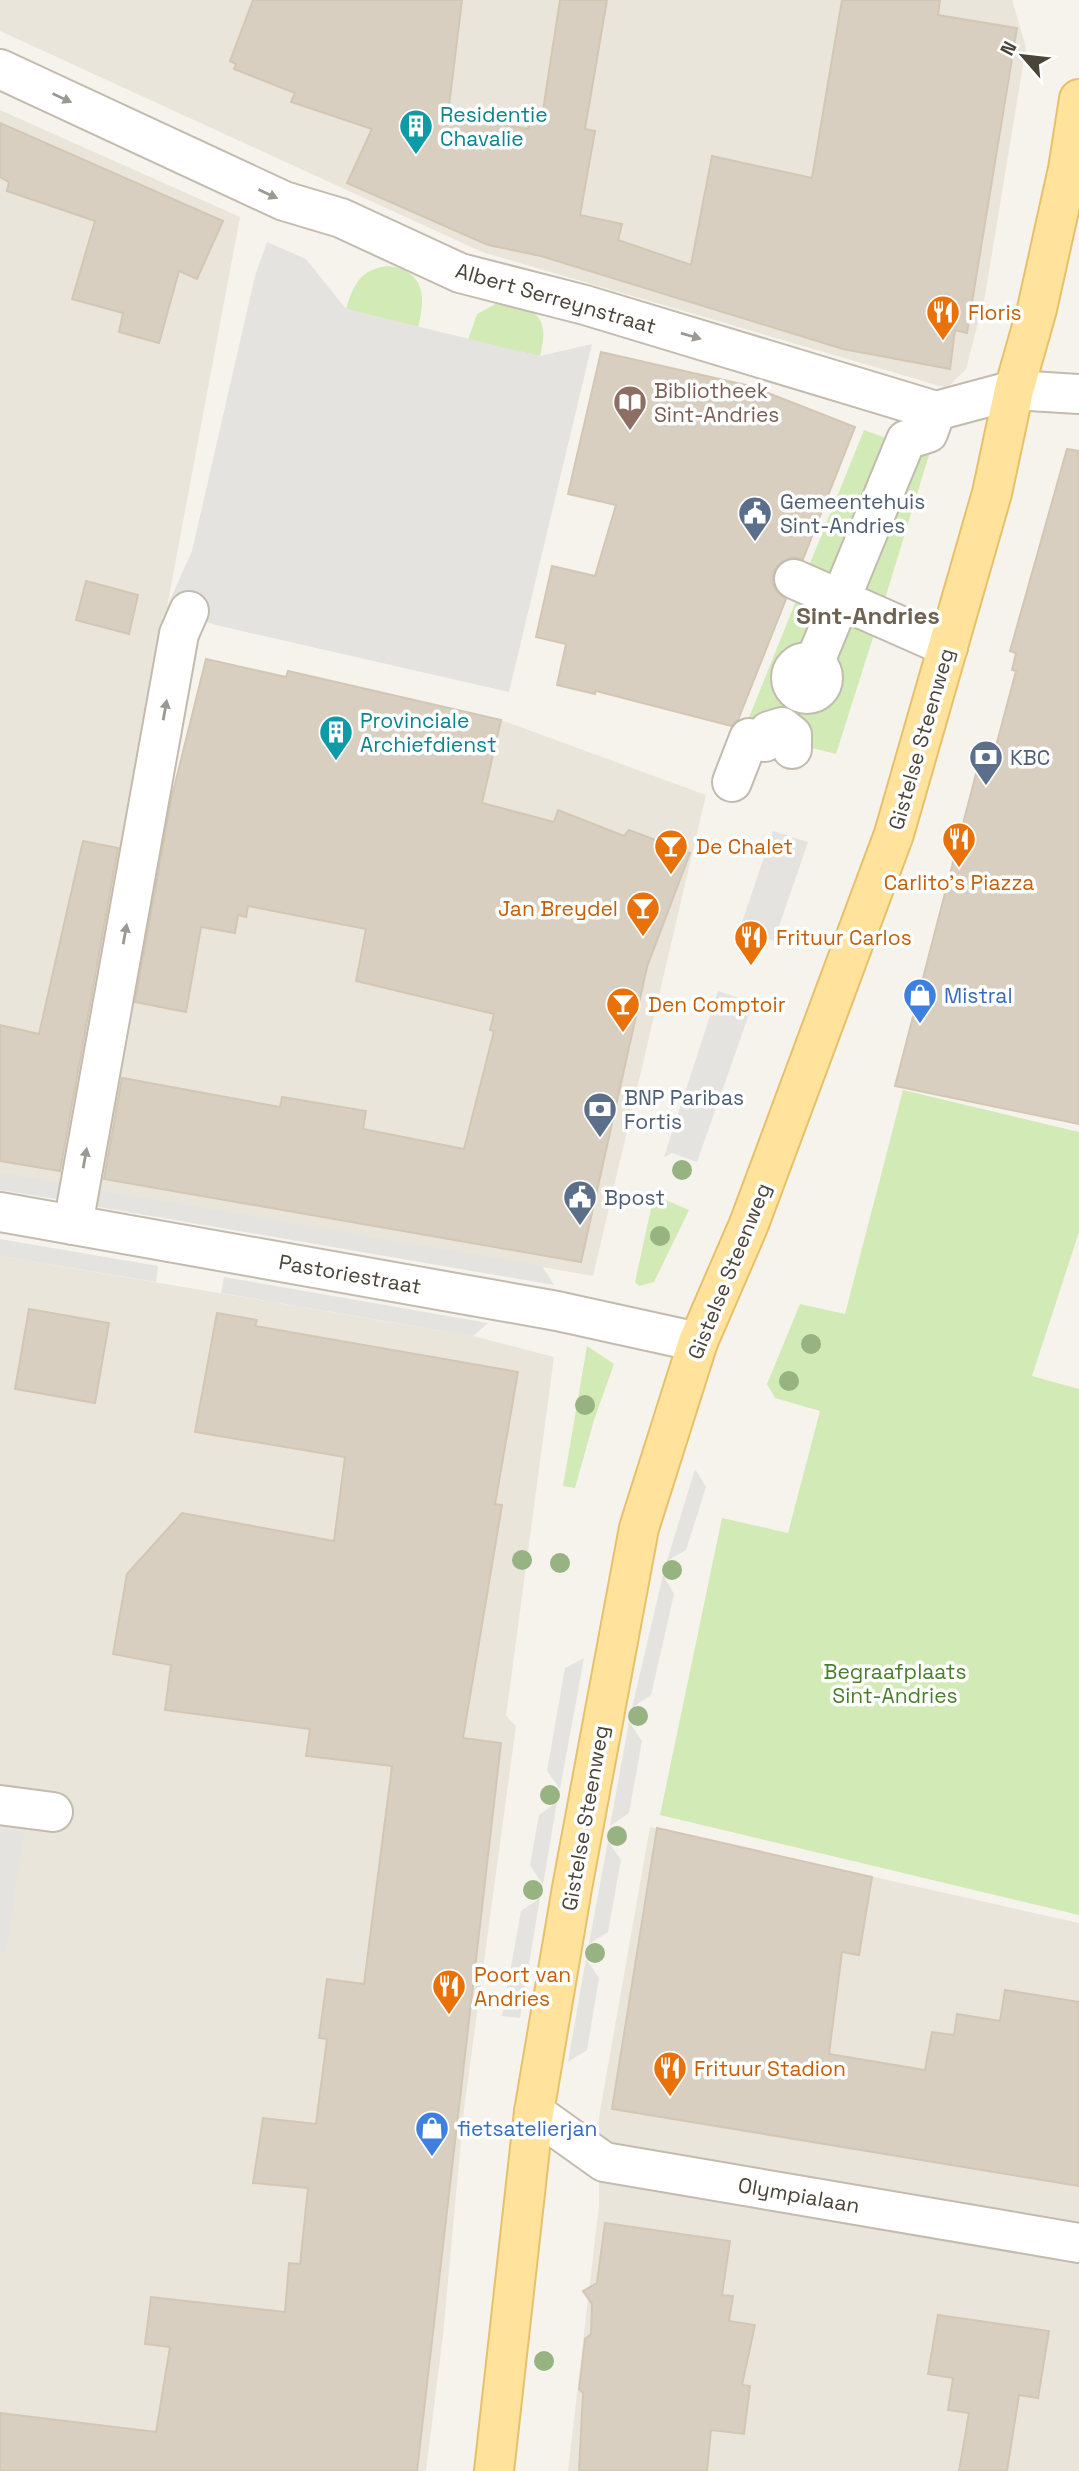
<svg xmlns="http://www.w3.org/2000/svg" width="1079" height="2471" viewBox="0 0 1079 2471" font-family="'Space Grotesk',sans-serif">
<style>
.residential{fill:#eae5da}
.green{fill:#d2eab5}
.parking{fill:#e5e3e0}
.building{fill:#d8cfc1;stroke:#d3c7b4;stroke-width:2}
.lines{fill:none;stroke-linecap:round;stroke-linejoin:round}
.minor-casing{stroke:#c2bbae;stroke-width:42}
.major-casing{stroke:#e6c16a;stroke-width:42}
.minor{stroke:#fff;stroke-width:38}
.major{stroke:#ffe39c;stroke-width:38}
.tree{fill:#97b381}
.oneway{fill:#9c9892}
.labels{text-anchor:middle;dominant-baseline:central;stroke-width:7;stroke-linejoin:round;paint-order:stroke}
.culture-label{font-size:21px;fill:#0d838f;stroke:#fff;text-anchor:start}
.street-label{font-size:21px;fill:#4b4439;stroke:#fff}
.food-label{font-size:21px;fill:#c56008;stroke:#fff;text-anchor:start}
.education-label{font-size:21px;fill:#785e54;stroke:#fff;text-anchor:start}
.service-label{font-size:21px;fill:#4e5e75;stroke:#fff;text-anchor:start}
.shop-label{font-size:21px;fill:#366cbe;stroke:#fff;text-anchor:start}
.park-label{font-size:21px;fill:#4a7f2a;stroke:#fff}
.quarter-label{font-size:24px;font-weight:bold;fill:#6e6250;stroke:#fff}
</style>
<rect width="100%" height="100%" fill="#f6f3ec"/>
<g class="residential">
<path d="M0,0h1012l14,47 -41,249 -19,73 -19,19 -465,-136 -482,-221z"/>
<path d="M0,110l240,107 -118,631 334,76 45,-204 205,75 -113,481 -593,-104z"/>
<path d="M0,1256l473,80 81,21 -48,359 10,10 -52,383 -21,226 -17,136h-426z"/>
<path d="M650,1827l429,96v548h-511l31,-266v-88z"/>
</g>
<g class="green">
<path d="M389,266c36,6 37,31 29,61l-72,-18c7,-24 15,-41 43,-43z"/>
<path d="M501,301c36,7 49,17 39,55l-72,-16 9,-26z"/>
<path d="M864,430l22,8 -54,136 -25,-3z"/>
<path d="M921,452l8,3 -45,147 -21,-8z"/>
<path d="M798,596l14,6 4,11 -17,44 -14,12 -2,13 6,11 -11,28 -34,9z"/>
<path d="M852,622l24,6 -40,126 -39,-10 -3,-17 11,-28 12,-3 8,-8 1,-17z"/>
<path d="M903,1090l176,42v100l-47,144 47,13v526l-419,-100 62,-297 66,15 32,-122 -45,-13 -8,-14 33,-80 45,10z"/>
<path d="M654,1195l35,15 -35,72 -15,4 -4,-4z"/>
<path d="M587,1346l27,18 -20,56 -19,68 -12,-2z"/>
</g>
<g class="parking">
<path d="M267,242l39,17 40,50 194,47 52,-12 -83,348 -293,-67 -50,-16 26,-58 63,-275z"/>
<path d="M773,831l35,11 -34,99 -34,-13z"/>
<path d="M718,991l35,12 -56,159 -25,-9 -8,4z"/>
<path d="M0,1172l65,11 -3,17 -62,-10z"/>
<path d="M97,1189l445,77 12,19 -461,-79z"/>
<path d="M0,1239l158,27 -2,16 -156,-26z"/>
<path d="M224,1277l264,46 -15,13 -252,-43z"/>
<path d="M695,1469l11,18 -20,63 -19,11z"/>
<path d="M663,1575l11,19 -23,101 -19,13z"/>
<path d="M584,1658l-24,131 -13,-18 18,-103z"/>
<path d="M629,1722l13,19 -13,72 -19,13z"/>
<path d="M557,1802l-14,83 -13,-20 9,-50z"/>
<path d="M0,1828l24,4 -18,120 -6,-1z"/>
<path d="M608,1841l13,19 -13,72 -19,12z"/>
<path d="M540,1898l-20,120 -18,-2 19,-105z"/>
<path d="M586,1959l13,19 -12,72 -19,12z"/>
</g>
<g class="building">
<path d="M253,0h209l-14,114 80,15 3,-14 11,2 18,-117h47l-22,129 10,2 -15,84 42,9 -4,16 73,25 21,-109 100,22 30,-178h98l-2,15 79,13 -50,305 -12,-3 -5,39 -107,-20 -302,-93 -53,-11 -141,-62 25,-54 -81,-27 4,-9 -61,-24 2,-5 -6,-3z"/>
<path d="M0,123l223,98 -26,58 -18,-8 -20,72 -40,-11 4,-19 -51,-14 23,-78 -88,-30 2,-9 -9,-5z"/>
<path d="M601,352l149,34 105,41 -52,132 -11,-2 -10,4 -8,10 -2,11 4,9 10,8 -48,121 -7,6 -135,-35 -1,3 -38,-9 9,-41 -30,-7 16,-71 43,10 21,-71 -48,-11z"/>
<path d="M1067,449l12,2v673l-184,-38 89,-343 12,3 20,-75 -4,-1 4,-17 -6,-2z"/>
<path d="M86,581l52,14 -9,39 -53,-14z"/>
<path d="M206,659l80,18 2,-6 213,49 -19,83 72,19 4,-12 66,26 5,-6 61,23 -43,114 -66,295 -477,-83 18,-101 158,29 2,-10 84,14 -3,18 101,20 30,-118 -4,-1 4,-16 -138,-33 10,-52 -118,-23 -2,11 -8,-2 -3,18 -34,-6 -15,85 -51,-10 36,-202z"/>
<path d="M83,841l35,7 -58,323 -60,-10v-136l39,9z"/>
<path d="M29,1309l80,14 -14,80 -80,-14z"/>
<path d="M217,1313l40,7 -2,6 263,46 -23,132 7,1 -39,233 38,5 -84,728h-417v-58l156,19 14,-85 -25,-3 6,-47 134,15 4,-49 11,1 8,-76 -55,-5 10,-65 53,6 11,-85 -8,-1 8,-59 37,5 28,-218 -86,-10 4,-27 -145,-19 6,-45 -58,-11 14,-80 55,-61 152,28 11,-84 -150,-25z"/>
<path d="M657,1828l215,49 -13,78 -17,-3 -13,102 96,16 7,-38 22,3 3,-21 43,7 5,-31 74,12v184l-467,-77z"/>
<path d="M605,2223l125,18 -8,54 11,1 -4,25 26,4 -13,60 8,1 -6,48 -33,-4 -4,41h-128l4,-78 -4,-4 2,-15 4,-35 6,-5 1,-30 -9,-13 14,-8z"/>
<path d="M938,2315l111,16 -11,67 -19,-3 -12,76h-48l10,-58 -21,-3 5,-32 -25,-4z"/>
</g>
<g class="lines">
<g class="minor-casing">
<g id="minor">
<path d="M0,69l284,132 57,17 119,55 125,32 351,106 78,-21 65,4"/>
<path d="M794,579l154,68"/>
<circle cx="807" cy="678" r="16"/>
<path d="M814,664l92,-224 22,-7 8,-22"/>
<path d="M732,782l17,-44 16,4 4,-11 13,-4 10,8v14"/>
<path d="M0,1212l557,99 141,31"/>
<path d="M73,1225l106,-591 10,-23"/>
<path d="M0,1805l53,7"/>
<path d="M534,2112l70,50 475,81"/>
</g>
</g>
<g class="major-casing">
<path id="major" d="M494,2471l40,-359 38,-224 67,-360 59,-186 51,-118 145,-390 98,-341 22,-103 23,-81 31,-140 11,-70"/>
</g>
<use href="#minor" class="minor"/>
<use href="#major" class="major"/>
</g>
<g class="tree">
<circle cx="682" cy="1170" r="10"/>
<circle cx="660" cy="1236" r="10"/>
<circle cx="811" cy="1344" r="10"/>
<circle cx="789" cy="1381" r="10"/>
<circle cx="585" cy="1405" r="10"/>
<circle cx="522" cy="1560" r="10"/>
<circle cx="560" cy="1563" r="10"/>
<circle cx="672" cy="1570" r="10"/>
<circle cx="638" cy="1716" r="10"/>
<circle cx="550" cy="1795" r="10"/>
<circle cx="617" cy="1836" r="10"/>
<circle cx="533" cy="1890" r="10"/>
<circle cx="595" cy="1953" r="10"/>
<circle cx="544" cy="2361" r="10"/>
</g>
<defs><path id="oneway-solid" d="M-6-.8H1V-3.2L6.5 0L1 3.2V.8H-6Z" transform="scale(1.75)"/></defs>
<g class="oneway">
<use href="#oneway-solid" transform="translate(62 98) rotate(25)"/>
<use href="#oneway-solid" transform="translate(268 194) rotate(25)"/>
<use href="#oneway-solid" transform="translate(691 336) rotate(16)"/>
<use href="#oneway-solid" transform="translate(165 710) rotate(-80)"/>
<use href="#oneway-solid" transform="translate(125 934) rotate(-80)"/>
<use href="#oneway-solid" transform="translate(85 1158) rotate(-80)"/>
</g>
<defs>
<g id="building-pin" transform="scale(1.75)"><path d="M0 17L-7.5 6A9.5 9.5 0 1 1 7.5 6Z" fill="#0f9aa8" stroke="#fff"/><path d="M-4-6H4V6H1V3H-1V6H-4ZM-2.5-4.3h1.7v1.8h-1.7ZM.8-4.3h1.7v1.8H.8ZM-2.5-1h1.7V.8h-1.7ZM.8-1h1.7V.8H.8Z" fill="#fff"/></g>
<g id="restaurant-pin" transform="scale(1.75)"><path d="M0 17L-7.5 6A9.5 9.5 0 1 1 7.5 6Z" fill="#e8710a" stroke="#fff"/><path d="M-5-6h1v4h1v-4h1v4h1v-4h1v5L-1.5 .5V6h-2V.5L-5-1ZM5-6V6H3V1.5H1.5Q1.5-4 5-6Z" fill="#fff"/></g>
<g id="library-pin" transform="scale(1.75)"><path d="M0 17L-7.5 6A9.5 9.5 0 1 1 7.5 6Z" fill="#8d6e63" stroke="#fff"/><path d="M-6-4Q-3-5.5-.7-3.5V5Q-3 3-6 4ZM6-4Q3-5.5 .7-3.5V5Q3 3 6 4Z" fill="#fff"/></g>
<g id="civic-pin" transform="scale(1.75)"><path d="M0 17L-7.5 6A9.5 9.5 0 1 1 7.5 6Z" fill="#5c6f8a" stroke="#fff"/><path d="M-.6-6.5H3V-4.5H.6V-3L4-1V1h2V6H-6V1h2V-1L-.6-3ZM-1.2 2.5V6h2.4V2.5Z" fill="#fff"/></g>
<g id="bank-pin" transform="scale(1.75)"><path d="M0 17L-7.5 6A9.5 9.5 0 1 1 7.5 6Z" fill="#5c6f8a" stroke="#fff"/><path d="M-6-4H6V4H-6ZM0-2.3a2.3 2.3 0 1 0 0 4.6a2.3 2.3 0 1 0 0-4.6Z" fill="#fff"/></g>
<g id="bar-pin" transform="scale(1.75)"><path d="M0 17L-7.5 6A9.5 9.5 0 1 1 7.5 6Z" fill="#e8710a" stroke="#fff"/><path d="M-6-5H6L.8 .8V4.5H3.5V6h-7V4.5H-.8V.8Z" fill="#fff"/></g>
<g id="shop-pin" transform="scale(1.75)"><path d="M0 17L-7.5 6A9.5 9.5 0 1 1 7.5 6Z" fill="#3f7fe0" stroke="#fff"/><path d="M-5-2.5h2.3a2.7 3.5 0 0 1 5.4 0H5L5.5 6h-11ZM-1.5-2.5h3a1.5 2.3 0 0 0-3 0Z" fill="#fff"/></g>
</defs>
<g fill-rule="evenodd">
<use href="#building-pin" x="416" y="126"/>
<use href="#restaurant-pin" x="943" y="312"/>
<use href="#library-pin" x="630" y="402"/>
<use href="#civic-pin" x="755" y="513"/>
<use href="#building-pin" x="336" y="732"/>
<use href="#bank-pin" x="986" y="757"/>
<use href="#restaurant-pin" x="959" y="839"/>
<use href="#bar-pin" x="671" y="846"/>
<use href="#bar-pin" x="643" y="908"/>
<use href="#restaurant-pin" x="751" y="937"/>
<use href="#shop-pin" x="920" y="995"/>
<use href="#bar-pin" x="623" y="1004"/>
<use href="#bank-pin" x="600" y="1109"/>
<use href="#civic-pin" x="580" y="1197"/>
<use href="#restaurant-pin" x="449" y="1986"/>
<use href="#restaurant-pin" x="670" y="2068"/>
<use href="#shop-pin" x="432" y="2128"/>
</g>
<g class="labels">
<g class="culture-label">
<text x="440" y="114">Residentie<tspan x="440" dy="24">Chavalie</tspan></text>
<text x="360" y="720">Provinciale<tspan x="360" dy="24">Archiefdienst</tspan></text>
</g>
<g class="street-label">
<text transform="translate(556 298) rotate(16)">Albert Serreynstraat</text>
<text transform="translate(921 739) rotate(-74)">Gistelse Steenweg</text>
<text transform="translate(729 1271) rotate(-68)">Gistelse Steenweg</text>
<text transform="translate(350 1274) rotate(10)">Pastoriestraat</text>
<text transform="translate(585 1818) rotate(-80)">Gistelse Steenweg</text>
<text transform="translate(799 2195) rotate(10)">Olympialaan</text>
</g>
<g class="food-label">
<text x="968" y="312">Floris</text>
<text x="696" y="846">De Chalet</text>
<text x="959" y="882" text-anchor="middle">Carlito's Piazza</text>
<text x="618" y="908" text-anchor="end">Jan Breydel</text>
<text x="776" y="937">Frituur Carlos</text>
<text x="648" y="1004">Den Comptoir</text>
<text x="474" y="1974">Poort van<tspan x="474" dy="24">Andries</tspan></text>
<text x="694" y="2068">Frituur Stadion</text>
</g>
<g class="education-label">
<text x="654" y="390">Bibliotheek<tspan x="654" dy="24">Sint-Andries</tspan></text>
</g>
<g class="service-label">
<text x="780" y="501">Gemeentehuis<tspan x="780" dy="24">Sint-Andries</tspan></text>
<text x="1010" y="757">KBC</text>
<text x="624" y="1097">BNP Paribas<tspan x="624" dy="24">Fortis</tspan></text>
<text x="604" y="1197">Bpost</text>
</g>
<g class="shop-label">
<text x="944" y="995">Mistral</text>
<text x="457" y="2128">fietsatelierjan</text>
</g>
<g class="park-label">
<text x="895" y="1671">Begraafplaats<tspan x="895" dy="24">Sint-Andries</tspan></text>
</g>
<g class="quarter-label">
<text x="868" y="615">Sint-Andries</text>
</g>
</g>
<g transform="translate(1023 56) rotate(298)" stroke="#ffffff" stroke-width="5" paint-order="stroke">
<path d="M0-5L12 26L0 18L-12 26Z" fill="#4b4439"/>
<text y="-10" font-size="19" font-weight="bold" text-anchor="middle" fill="#4b4439">N</text>
</g>
</svg>
